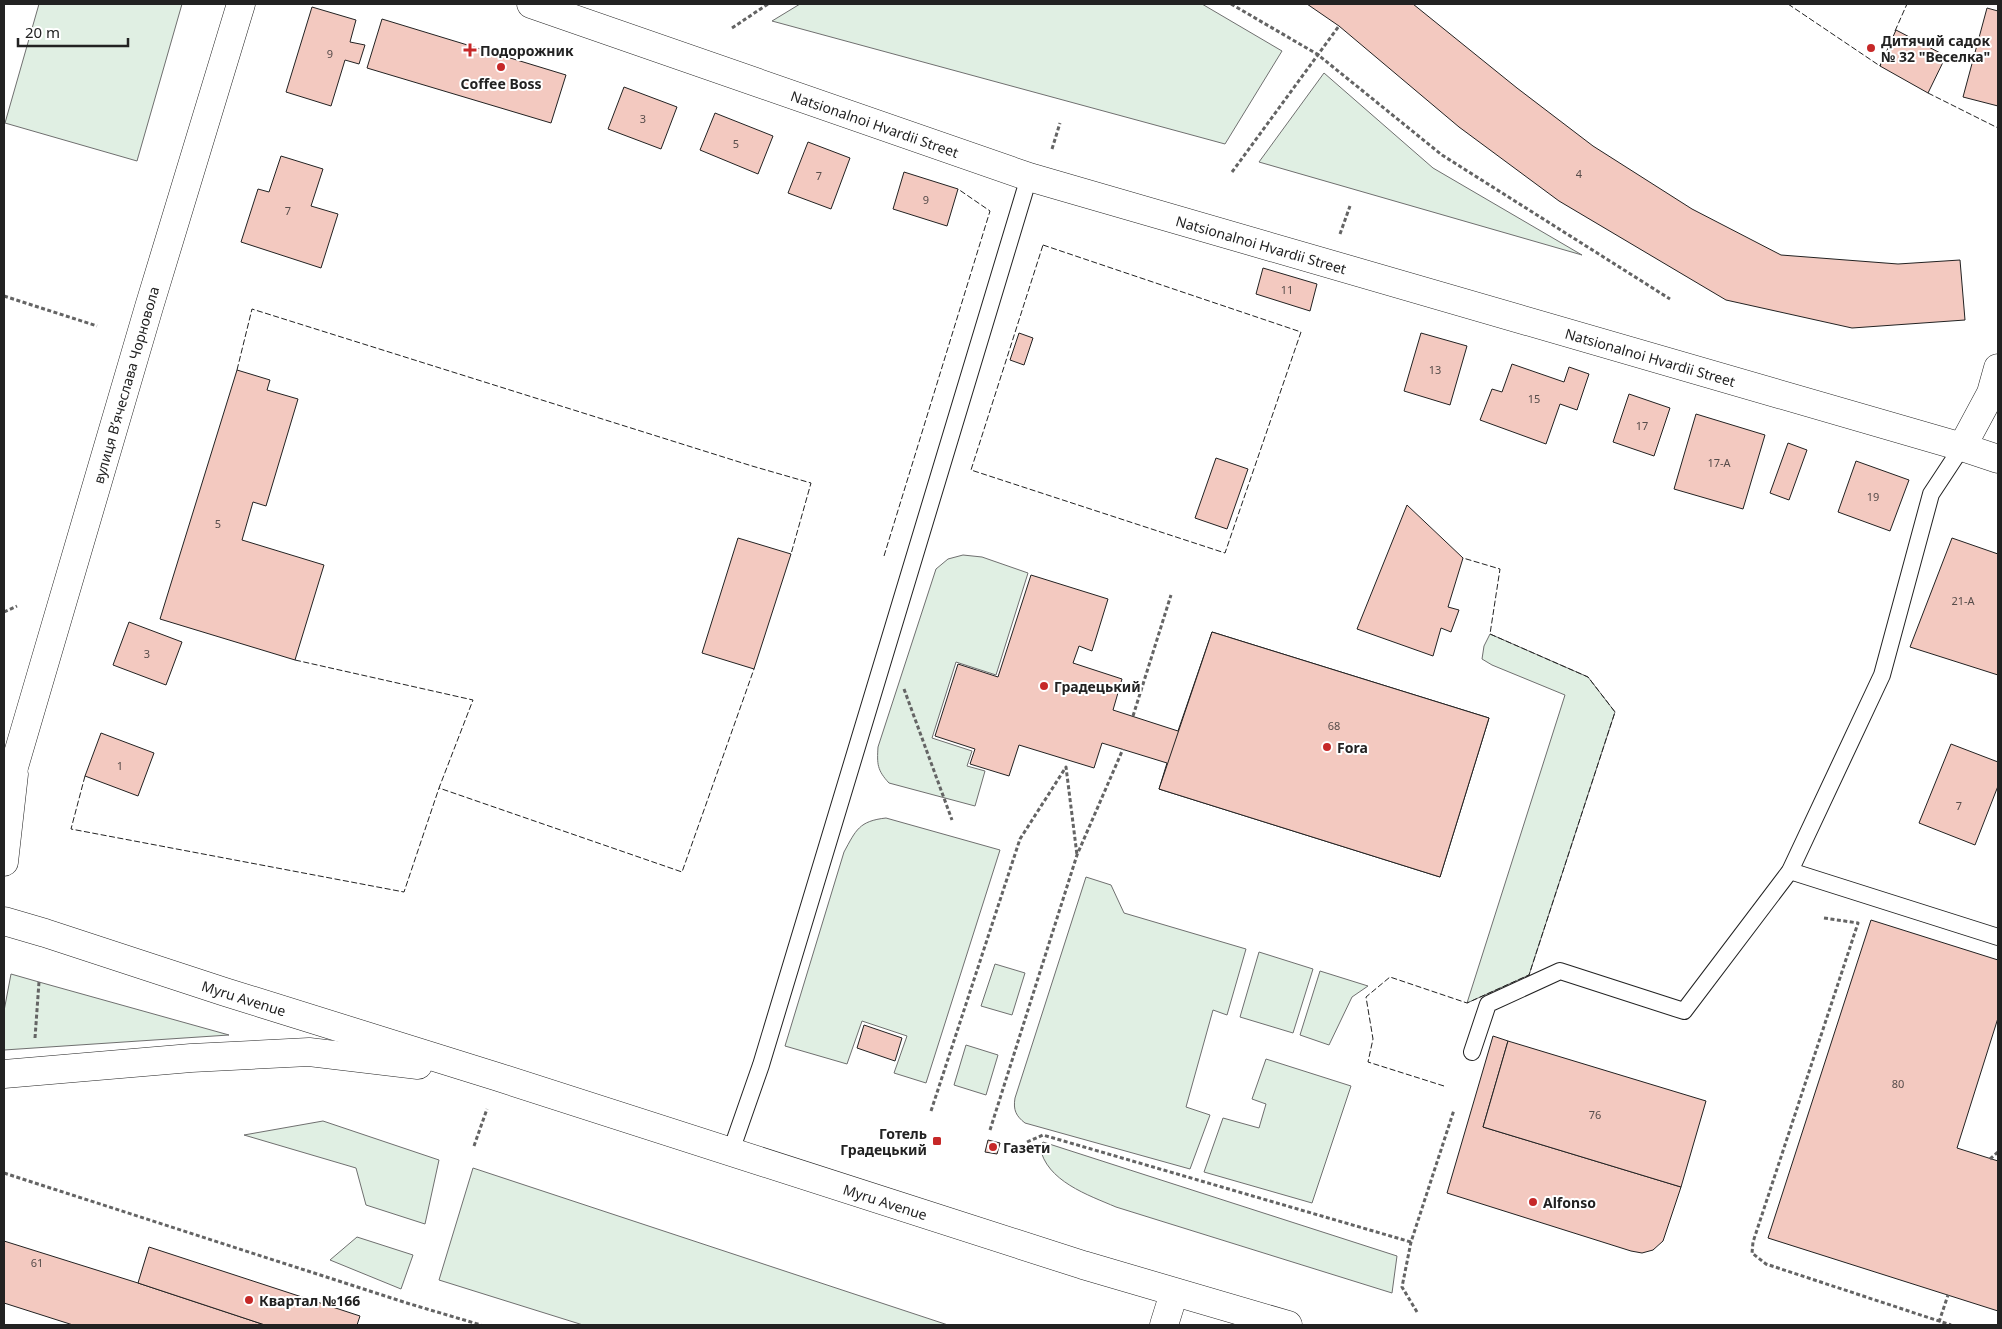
<svg xmlns="http://www.w3.org/2000/svg" width="2002" height="1329" viewBox="0 0 2002 1329" font-family="'Noto Sans',sans-serif">
<style>
.green{fill:#e0efe3;stroke:#6f6f6f}
.building{fill:#f3c9c0;stroke:#222}
.lines{fill:none;stroke-linecap:round;stroke-linejoin:round}
.service-casing{stroke:#222;stroke-width:18}
.minor-casing{stroke:#222;stroke-width:29}
.tertiary-casing{stroke:#222;stroke-width:29}
.secondary-casing{stroke:#222;stroke-width:29}
.primary-casing{stroke:#222;stroke-width:29}
.path{stroke:#646464;stroke-width:3;stroke-dasharray:4 2.5;stroke-linecap:butt}
.service{stroke:#fff;stroke-width:16}
.minor{stroke:#fff;stroke-width:28}
.tertiary{stroke:#fff;stroke-width:28}
.secondary{stroke:#fff;stroke-width:28}
.primary{stroke:#fff;stroke-width:28}
.fence{stroke:#222;stroke-width:1;stroke-dasharray:6 2.5;stroke-linecap:butt}
.poi-dot{fill:#c62828;stroke:#fff;stroke-width:2}
.labels{text-anchor:middle;dominant-baseline:central;stroke-width:4;stroke-linejoin:round;paint-order:stroke}
.number-label{font-size:11px;fill:#564c4a}
.poi-label{font-size:14px;font-weight:bold;fill:#222;stroke:#fff;text-anchor:start}
.street-label{font-size:14px;fill:#222;stroke:#fff}
</style>
<rect width="100%" height="100%" fill="#fff"/>
<g class="green">
<path d="M39,4h143l-45,157 -132,-38z"/>
<path d="M800,4h402l80,47 -57,93 -453,-123z"/>
<path d="M1324,73l109,95 149,87 -323,-93z"/>
<path d="M963,555l19,2 46,16 -32,102 -40,-13 -24,76 40,13 -5,15 18,5 -10,35 -86,-23c-12,-13 -12,-19 -11,-36l58,-178 12,-10z"/>
<path d="M1490,634l98,43 27,35 -86,263 -62,28 98,-308 -73,-30 -10,-6 2,-13z"/>
<path d="M886,818l114,32 -74,233 -32,-10 13,-37 -45,-15 -15,43 -62,-18 59,-194c12,-22 15,-31 42,-34z"/>
<path d="M1086,877l25,8 13,28 122,36 -19,66 -14,-5 -27,97 24,8 -20,54 -165,-46c-9,-7 -12,-13 -10,-25z"/>
<path d="M1259,952l54,17 -20,64 -53,-16z"/>
<path d="M995,964l30,9 -13,42 -31,-9z"/>
<path d="M1320,971l48,15 -16,11 -23,48 -29,-10z"/>
<path d="M11,974l28,8 190,53 -225,15v-39z"/>
<path d="M966,1045l32,10 -12,40 -32,-10z"/>
<path d="M1266,1059l85,27 -39,117 -108,-31 19,-54 36,10 7,-24 -14,-5z"/>
<path d="M323,1121l116,39 -14,64 -59,-19 -10,-37 -112,-33z"/>
<path d="M1043,1142l354,114 -5,37 -276,-86c-28,-12 -70,-26 -76,-60z"/>
<path d="M473,1168l475,157h-365l-144,-45z"/>
<path d="M357,1237l56,18 -12,34 -71,-29z"/>
</g>
<g class="building">
<path d="M1307,4h106l104,84 76,58 99,63 89,46 117,9 62,-4 5,60 -113,8 -126,-28 -167,-99 -100,-74 -120,-101z"/>
<path d="M312,7l44,13 -6,22 15,3 -6,19 -14,-4 -14,46 -45,-14z"/>
<path d="M1987,8l11,3v95l-35,-9z"/>
<path d="M382,19l184,56 -15,48 -184,-55z"/>
<path d="M1896,30l50,26 -18,37 -48,-27z"/>
<path d="M624,87l53,20 -16,42 -53,-20z"/>
<path d="M715,113l58,23 -15,38 -58,-24z"/>
<path d="M808,142l42,16 -19,51 -43,-16z"/>
<path d="M281,156l42,13 -12,37 27,8 -17,54 -80,-26 17,-53 11,3z"/>
<path d="M904,172l54,17 -11,37 -54,-17z"/>
<path d="M1263,268l54,16 -7,27 -54,-17z"/>
<path d="M1019,333l14,5 -9,27 -14,-5z"/>
<path d="M1421,333l46,13 -17,59 -46,-14z"/>
<path d="M1512,364l52,18 5,-15 20,7 -12,36 -17,-6 -14,40 -66,-24 12,-31 10,3z"/>
<path d="M237,370l33,10 -3,10 31,9 -32,107 -13,-4 -11,38 82,25 -29,95 -135,-41z"/>
<path d="M1629,394l41,14 -16,48 -41,-14z"/>
<path d="M1696,414l69,21 -22,74 -69,-20z"/>
<path d="M1788,443l19,7 -18,50 -19,-7z"/>
<path d="M1216,458l32,11 -21,60 -32,-11z"/>
<path d="M1856,461l53,19 -19,51 -52,-19z"/>
<path d="M1407,505l56,53 -15,49 11,3 -8,22 -10,-4 -8,28 -76,-27z"/>
<path d="M738,538l53,16 -37,115 -52,-16z"/>
<path d="M1952,538l46,16v121l-88,-28z"/>
<path d="M1031,575l77,24 -16,52 -13,-5 -6,17 49,16 -9,31 65,21 34,-99 277,86 -49,159 -281,-88 8,-26 -65,-20 -8,25 -75,-23 -10,31 -39,-12 5,-15 -40,-13 23,-72 40,13z"/>
<path d="M129,622l53,20 -16,43 -53,-20z"/>
<path d="M1212,632l277,86 -49,159 -281,-88z"/>
<path d="M101,733l53,20 -16,43 -53,-20z"/>
<path d="M1951,744l47,18v24l-23,59 -56,-22z"/>
<path d="M1871,920l127,40v58l-41,130 41,13v150l-230,-73z"/>
<path d="M864,1025l38,13 -7,23 -38,-13z"/>
<path d="M1493,1036l15,5 -25,86 198,60 -18,54 -10,9 -11,3 -11,-2 -184,-58z"/>
<path d="M1508,1041l198,60 -25,86 -198,-60z"/>
<path d="M988,1140l12,3 -3,11 -12,-2z"/>
<path d="M4,1241l134,42 127,42h-192l-69,-22z"/>
<path d="M149,1247l211,69 -3,9h-92l-127,-42z"/>
</g>
<g class="lines">
<g class="service-casing">
<g id="service">
<path d="M1790,871l208,66"/>
<path d="M1472,1052l16,-48 72,-33 124,40 106,-140 92,-196 49,-181 31,-47"/>
<path d="M731,1151l30,-86 268,-888"/>
</g>
</g>
<g class="minor-casing">
<g id="minor">
<path id="s1" d="M531,4l498,173 933,270 36,12"/>
<path d="M1962,447l29,-54 7,-25"/>
</g>
</g>
<g class="tertiary-casing">
<path id="tertiary" d="M1164,1325l10,-32"/>
</g>
<g class="secondary-casing">
<g id="secondary">
<path d="M4,791l10,-24 135,-460 92,-303"/>
<path d="M4,862l10,-88"/>
</g>
</g>
<g class="primary-casing">
<g id="primary">
<path id="s2" d="M4,921l41,12 180,59 273,85 585,188 205,60"/>
<path d="M4,1074l187,-16 118,-6 109,13"/>
</g>
</g>
<g class="path">
<path d="M1231,4l86,50 125,101 228,144"/>
<path d="M732,28l36,-24"/>
<path d="M1052,149l8,-26"/>
<path d="M1232,172l107,-146"/>
<path d="M1340,234l10,-28"/>
<path d="M4,296l93,30"/>
<path d="M4,612l13,-6"/>
<path d="M904,689l48,131"/>
<path d="M1133,716l38,-121"/>
<path d="M1824,918l34,5 -105,319 -1,11 14,11 185,61"/>
<path d="M35,1038l4,-56"/>
<path d="M931,1111l89,-272 46,-72 11,88"/>
<path d="M990,1130l87,-275 46,-106"/>
<path d="M1027,1142l16,-7 368,107"/>
<path d="M474,1146l13,-37"/>
<path d="M1990,1159l8,-7"/>
<path d="M4,1173l406,131 71,21"/>
<path d="M1417,1312l-15,-25 9,-45 43,-132"/>
<path d="M1939,1322l9,-27"/>
</g>
<use href="#service" class="service"/>
<use href="#minor" class="minor"/>
<use href="#tertiary" class="tertiary"/>
<use href="#secondary" class="secondary"/>
<use href="#primary" class="primary"/>
<g class="fence">
<path d="M1788,4l92,62 1,-3"/>
<path d="M1895,31l12,-27"/>
<path d="M1928,93l70,35"/>
<path d="M1043,245l258,87 -76,221 -254,-83z"/>
<path d="M237,370l15,-61 500,157 59,17 -20,71"/>
<path d="M884,556l106,-345 -32,-22"/>
<path d="M295,660l178,40 -34,88 243,84 72,-203"/>
<path d="M85,776l-14,53 333,63 35,-104"/>
<path d="M1444,1086l-76,-24 5,-23 -7,-42 24,-20 77,26 62,-28 86,-263 -27,-35 -98,-43 10,-65 -37,-11"/>
</g>
</g>
<g class="poi-dot">
<circle cx="1871" cy="48" r="5"/>
<path d="M467.5 42.5h5v5h5v5h-5v5h-5v-5h-5v-5h5z"/>
<circle cx="501" cy="67" r="5"/>
<circle cx="1044" cy="686" r="5"/>
<circle cx="1327" cy="747" r="5"/>
<rect x="932" y="1136" width="10" height="10" rx="2.5"/>
<circle cx="993" cy="1147" r="5"/>
<circle cx="1533" cy="1202" r="5"/>
<circle cx="249" cy="1300" r="5"/>
</g>
<g class="labels">
<g class="number-label">
<text x="330" y="53">9</text>
<text x="643" y="118">3</text>
<text x="736" y="143">5</text>
<text x="1579" y="173">4</text>
<text x="819" y="175">7</text>
<text x="926" y="199">9</text>
<text x="288" y="210">7</text>
<text x="1287" y="289">11</text>
<text x="1435" y="369">13</text>
<text x="1534" y="398">15</text>
<text x="1642" y="425">17</text>
<text x="1719" y="462">17-А</text>
<text x="1873" y="496">19</text>
<text x="218" y="523">5</text>
<text x="1963" y="600">21-А</text>
<text x="147" y="653">3</text>
<text x="1334" y="725">68</text>
<text x="120" y="765">1</text>
<text x="1959" y="805">7</text>
<text x="1898" y="1083">80</text>
<text x="1595" y="1114">76</text>
<text x="37" y="1262">61</text>
</g>
<g class="poi-label">
<text x="1881" y="40">Дитячий садок<tspan x="1881" dy="16">№ 32 "Веселка"</tspan></text>
<text x="480" y="50">Подорожник</text>
<text x="501" y="83" text-anchor="middle">Coffee Boss</text>
<text x="1054" y="686">Градецький</text>
<text x="1337" y="747">Fora</text>
<text x="927" y="1133" text-anchor="end">Готель<tspan x="927" dy="16">Градецький</tspan></text>
<text x="1003" y="1147">Газети</text>
<text x="1543" y="1202">Alfonso</text>
<text x="259" y="1300">Квартал №166</text>
</g>
<g class="street-label">
<text stroke="none"><textPath href="#s1" startOffset="364">Natsionalnoi Hvardii Street</textPath></text>
<text stroke="none"><textPath href="#s1" startOffset="769">Natsionalnoi Hvardii Street</textPath></text>
<text stroke="none"><textPath href="#s1" startOffset="1174">Natsionalnoi Hvardii Street</textPath></text>
<text transform="translate(126 385) rotate(-74)">вулиця Вʼячеслава Чорновола</text>
<text stroke="none"><textPath href="#s2" startOffset="252">Myru Avenue</textPath></text>
<text stroke="none"><textPath href="#s2" startOffset="925">Myru Avenue</textPath></text>
</g>
</g>
<rect width="2002" height="1329" fill="none" stroke="#222222" stroke-width="10"/>
<path d="M18 38v8h110v-8" fill="none" stroke="#222222" stroke-width="2.5"/>
<text x="25" y="38" font-size="15" fill="#222222" stroke="#ffffff" stroke-width="4" paint-order="stroke">20 m</text>
</svg>
